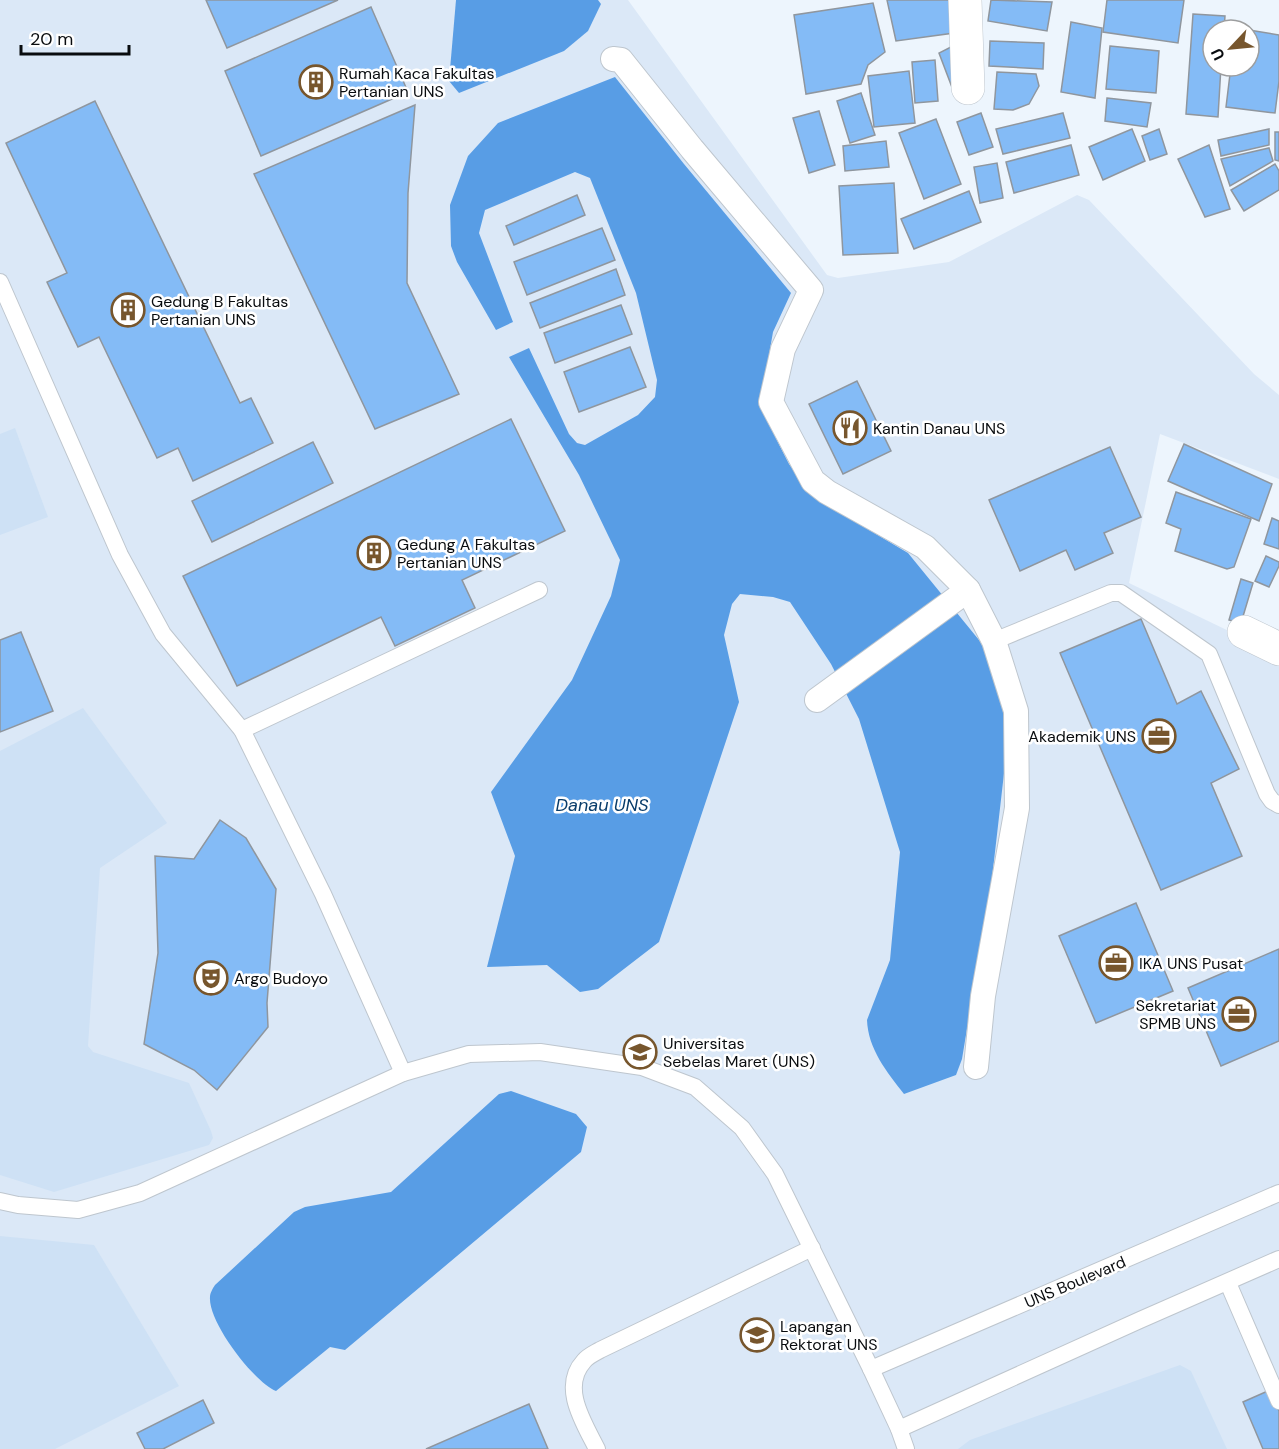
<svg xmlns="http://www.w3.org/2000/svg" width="1279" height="1449" viewBox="0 0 1279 1449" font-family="'DM Sans',sans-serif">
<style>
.built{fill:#dbe8f7}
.green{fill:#cee1f5}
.water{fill:#589de5}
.building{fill:#84bbf6;stroke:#8f969e;stroke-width:1.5}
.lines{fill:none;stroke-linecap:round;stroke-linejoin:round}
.service-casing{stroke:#bec6ce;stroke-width:18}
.pedestrian-casing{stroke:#bec6ce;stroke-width:26}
.minor-casing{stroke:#bec6ce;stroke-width:34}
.service{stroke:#fff;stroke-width:16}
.pedestrian{stroke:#fff;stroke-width:24}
.minor{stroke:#fff;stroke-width:33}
.labels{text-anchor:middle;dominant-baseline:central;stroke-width:5;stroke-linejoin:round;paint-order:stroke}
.poi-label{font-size:16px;fill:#090c0f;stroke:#fff;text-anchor:start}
.street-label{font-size:16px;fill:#090c0f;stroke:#fff}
.water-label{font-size:18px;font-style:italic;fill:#083c6a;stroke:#fff}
</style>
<rect width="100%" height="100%" fill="#edf5fd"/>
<path class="built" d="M0,0h628l199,275 11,3 111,-16 128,-67 12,5 165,174 25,21v84l-119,-45 -31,149 150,72v794h-1279z"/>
<g class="green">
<path d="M15,428l33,89 -48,18v-101z"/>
<path d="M83,708l84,115 -67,45 -12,178 5,6 96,31 22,48 2,7 -4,7 -155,47 -54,-17v-424z"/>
<path d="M0,1236l94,9 85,141 -124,63h-55z"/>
<path d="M1180,1365l11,6 36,78h-269l12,-9z"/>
</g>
<g class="water">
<path d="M456,0h142l3,4 -13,27 -24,20 -105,42 -10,-12z"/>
<path d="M615,77l69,87 107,129 -18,39 -13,75 29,57 23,32 96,57 71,87 9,14 19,63 -1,39 -14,122 -30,181 -6,16 -52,19c-17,-22 -36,-45 -37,-74l23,-60 10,-108 -41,-133 -28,-55 -41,-62 -17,-5 -33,-3 -8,10 -8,31 15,67 -80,240 -61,47 -18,3 -33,-27 -60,2 28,-111 -24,-64 81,-112 39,-84 9,-36 -41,-85 -70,-118 20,-9 40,86 8,9 8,2 53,-30 17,-18 2,-17 -21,-87 -46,-115 -15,-6 -90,38 -6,23 34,89 -17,8 -39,-68 -6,-16 -1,-41 18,-49 30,-33z"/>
<path d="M511,1091l65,23 11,13 -6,25 -236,198 -15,-3 -54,44c-22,-9 -68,-69 -66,-94 0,-4 3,-9 5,-12l79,-73 11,-5 86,-15 108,-98z"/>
</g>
<g class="building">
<path d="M206,0h132l-111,48z"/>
<path d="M887,0h66l1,33 -58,8z"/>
<path d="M991,0l61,2 -5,29 -59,-10z"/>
<path d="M1107,0h77l-6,43 -75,-11z"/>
<path d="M873,3l12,49 -17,13 -7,19 -55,10 -12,-79z"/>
<path d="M371,7l37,85 -147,64 -36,-85z"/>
<path d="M1193,14l32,2 -1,14h-11v36h8l-3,51 -32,-3z"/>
<path d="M1071,22l31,6 -7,70 -34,-6z"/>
<path d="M1249,30l30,5v46l-4,32 -49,-6 5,-41h18z"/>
<path d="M990,41l54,2 -1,26 -54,-3z"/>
<path d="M1110,46l49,5 -3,42 -50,-4z"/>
<path d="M951,47l2,43 -14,-37z"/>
<path d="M935,60l3,41 -23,2 -3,-41z"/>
<path d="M909,71l6,52 -41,4 -6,-51z"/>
<path d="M997,72l39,2 3,12 -10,18 -16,6 -19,-1z"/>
<path d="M861,93l14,42 -25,8 -13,-42z"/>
<path d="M1107,98l44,5 -4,24 -42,-6z"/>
<path d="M95,101l145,302 11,-5 22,45 -80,38 -15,-33 -21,10 -58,-121 -21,10 -31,-65 20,-9 -61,-130z"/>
<path d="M415,105l-7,88 -1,90 52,111 -84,35 -121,-255z"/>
<path d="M819,111l16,54 -26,8 -16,-55z"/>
<path d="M981,113l12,34 -24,8 -12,-33z"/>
<path d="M1063,113l7,25 -67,16 -7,-25z"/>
<path d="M936,119l25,65 -37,15 -25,-66z"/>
<path d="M1132,129l13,32 -42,19 -14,-33z"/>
<path d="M1159,129l8,25 -17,6 -8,-24z"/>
<path d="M1269,129v16l-48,11 -3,-16z"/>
<path d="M1275,132h4v29l-4,-1z"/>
<path d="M886,141l3,26 -44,4 -2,-25z"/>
<path d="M1071,145l8,30 -65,18 -8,-31z"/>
<path d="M1209,145l21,64 -25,8 -27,-58z"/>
<path d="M1269,148l4,13 -43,25 -9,-27z"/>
<path d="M997,163l6,35 -23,5 -6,-36z"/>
<path d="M1275,164l4,7v19l-35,21 -13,-21z"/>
<path d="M894,183l4,70 -55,2 -4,-69z"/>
<path d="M969,191l12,31 -67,27 -13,-30z"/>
<path d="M577,195l8,20 -71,30 -8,-19z"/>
<path d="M602,228l13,32 -88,35 -13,-33z"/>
<path d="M616,269l9,26 -85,33 -10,-25z"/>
<path d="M621,305l11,29 -77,29 -11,-30z"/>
<path d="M630,347l16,40 -67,25 -15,-40z"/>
<path d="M857,381l34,70 -48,23 -34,-70z"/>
<path d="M511,419l54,112 -103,49 13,28 -80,38 -14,-29 -144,69 -54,-110z"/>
<path d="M313,442l20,41 -121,59 -20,-41z"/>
<path d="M1184,444l88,40 -13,37 -91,-40z"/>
<path d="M1110,447l31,70 -37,16 9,20 -38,17 -9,-20 -46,21 -31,-71z"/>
<path d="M1176,492l75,27 -17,48 -7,2 -52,-18 6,-22 -15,-6z"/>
<path d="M1272,518l7,3v28l-15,-5z"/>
<path d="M1266,556l13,6v4l-10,21 -14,-6z"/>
<path d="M1241,579l12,4 -12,40 -12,-3z"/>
<path d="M1141,619l36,85 24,-13 38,78 -28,14 31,73 -81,34 -101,-237z"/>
<path d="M21,632l32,79 -53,21v-92z"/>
<path d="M220,820l26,18 30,51 -9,114 1,24 -51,63 -23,-20 -50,-26 14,-91 -3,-97 39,3z"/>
<path d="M1136,903l37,88 -77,32 -37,-87z"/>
<path d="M1279,949v92l-58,25 -33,-78z"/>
<path d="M1270,1390l9,21v38h-16l-20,-47z"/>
<path d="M203,1400l11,23 -51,26h-18l-8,-16z"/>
<path d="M529,1404l19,45h-122z"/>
</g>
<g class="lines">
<g class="service-casing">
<g id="service">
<path d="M0,282l120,273 43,79 79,96 81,164 80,179"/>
<path d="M994,641l117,-48h10l88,61 58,140 5,7 7,4"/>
<path d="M242,730l297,-140"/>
<path d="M0,1201l18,4 60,5 62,-17 263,-120 66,-19 71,-2 102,15 53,20 47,41 33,46 96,195 28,60 7,20"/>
<path d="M1228,1283l51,118"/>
<path d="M871,1369l408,-176"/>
<path d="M899,1429l241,-109 139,-61"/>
<path d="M597,1449c-13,-26 -37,-62 -13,-88 4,-5 11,-8 16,-11l212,-102"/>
</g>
</g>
<g class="pedestrian-casing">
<g id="pedestrian">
<path d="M613,59l8,1 71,89 119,141 -28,59 -12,53 42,79 14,11 98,55 43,43 26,51 22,70 1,97 -34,188 -7,71"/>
<path d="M817,700l151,-110"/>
</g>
</g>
<g class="minor-casing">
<g id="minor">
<path d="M965,0l3,88"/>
<path d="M1244,632l35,17"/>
</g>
</g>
<use href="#service" class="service"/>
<use href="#pedestrian" class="pedestrian"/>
<use href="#minor" class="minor"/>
</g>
<defs>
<g id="building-ring" transform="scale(1.725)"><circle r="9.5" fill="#fff" stroke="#77562d" stroke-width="1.5"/><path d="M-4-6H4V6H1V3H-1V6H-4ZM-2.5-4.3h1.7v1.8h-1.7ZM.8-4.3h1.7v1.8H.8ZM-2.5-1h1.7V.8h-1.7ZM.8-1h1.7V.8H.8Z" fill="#77562d"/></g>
<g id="restaurant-ring" transform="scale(1.725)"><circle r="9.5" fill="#fff" stroke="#77562d" stroke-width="1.5"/><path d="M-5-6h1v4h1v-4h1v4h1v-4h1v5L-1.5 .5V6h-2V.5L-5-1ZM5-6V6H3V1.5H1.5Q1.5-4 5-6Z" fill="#77562d"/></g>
<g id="office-ring" transform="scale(1.725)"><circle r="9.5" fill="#fff" stroke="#77562d" stroke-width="1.5"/><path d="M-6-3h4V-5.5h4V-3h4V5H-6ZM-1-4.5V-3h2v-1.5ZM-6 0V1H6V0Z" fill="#77562d"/></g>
<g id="theatre-ring" transform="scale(1.725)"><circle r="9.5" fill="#fff" stroke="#77562d" stroke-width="1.5"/><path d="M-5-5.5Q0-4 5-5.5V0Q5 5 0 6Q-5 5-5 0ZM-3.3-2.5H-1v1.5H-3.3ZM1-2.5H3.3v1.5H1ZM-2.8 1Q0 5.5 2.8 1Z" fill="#77562d"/></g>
<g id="university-ring" transform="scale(1.725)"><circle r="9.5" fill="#fff" stroke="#77562d" stroke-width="1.5"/><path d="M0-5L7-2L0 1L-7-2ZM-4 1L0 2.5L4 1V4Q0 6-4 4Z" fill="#77562d"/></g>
</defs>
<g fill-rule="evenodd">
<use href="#building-ring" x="316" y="82"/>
<use href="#building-ring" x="128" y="310"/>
<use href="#restaurant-ring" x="850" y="428"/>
<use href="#building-ring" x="374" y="553"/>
<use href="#office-ring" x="1159" y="736"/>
<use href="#office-ring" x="1116" y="963"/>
<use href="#theatre-ring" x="211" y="978"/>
<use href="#office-ring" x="1239" y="1014"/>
<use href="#university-ring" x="640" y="1052"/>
<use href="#university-ring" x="757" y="1335"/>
</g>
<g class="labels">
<g class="poi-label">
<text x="339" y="73">Rumah Kaca Fakultas<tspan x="339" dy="18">Pertanian UNS</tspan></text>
<text x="151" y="301">Gedung B Fakultas<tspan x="151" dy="18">Pertanian UNS</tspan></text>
<text x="873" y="428">Kantin Danau UNS</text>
<text x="397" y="544">Gedung A Fakultas<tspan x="397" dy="18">Pertanian UNS</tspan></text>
<text x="1136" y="736" text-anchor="end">Akademik UNS</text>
<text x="1139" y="963">IKA UNS Pusat</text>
<text x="234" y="978">Argo Budoyo</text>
<text x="1216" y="1005" text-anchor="end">Sekretariat<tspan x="1216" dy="18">SPMB UNS</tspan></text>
<text x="663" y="1043">Universitas<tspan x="663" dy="18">Sebelas Maret (UNS)</tspan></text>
<text x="780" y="1326">Lapangan<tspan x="780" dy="18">Rektorat UNS</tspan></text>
</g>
<g class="street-label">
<text transform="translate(1075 1282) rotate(-23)">UNS Boulevard</text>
</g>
<g class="water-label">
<text x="602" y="805">Danau UNS</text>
</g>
</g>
<g transform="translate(1231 48) rotate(244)"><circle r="28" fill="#ffffff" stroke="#9d9e9f" stroke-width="1.5"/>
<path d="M0-4.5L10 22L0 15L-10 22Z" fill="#77562d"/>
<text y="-9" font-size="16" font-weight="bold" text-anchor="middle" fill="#090c0f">U</text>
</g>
<path d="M21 45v9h108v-9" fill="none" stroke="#090c0f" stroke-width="3"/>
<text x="30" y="45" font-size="18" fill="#090c0f" stroke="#ffffff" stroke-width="4.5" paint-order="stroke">20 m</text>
</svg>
